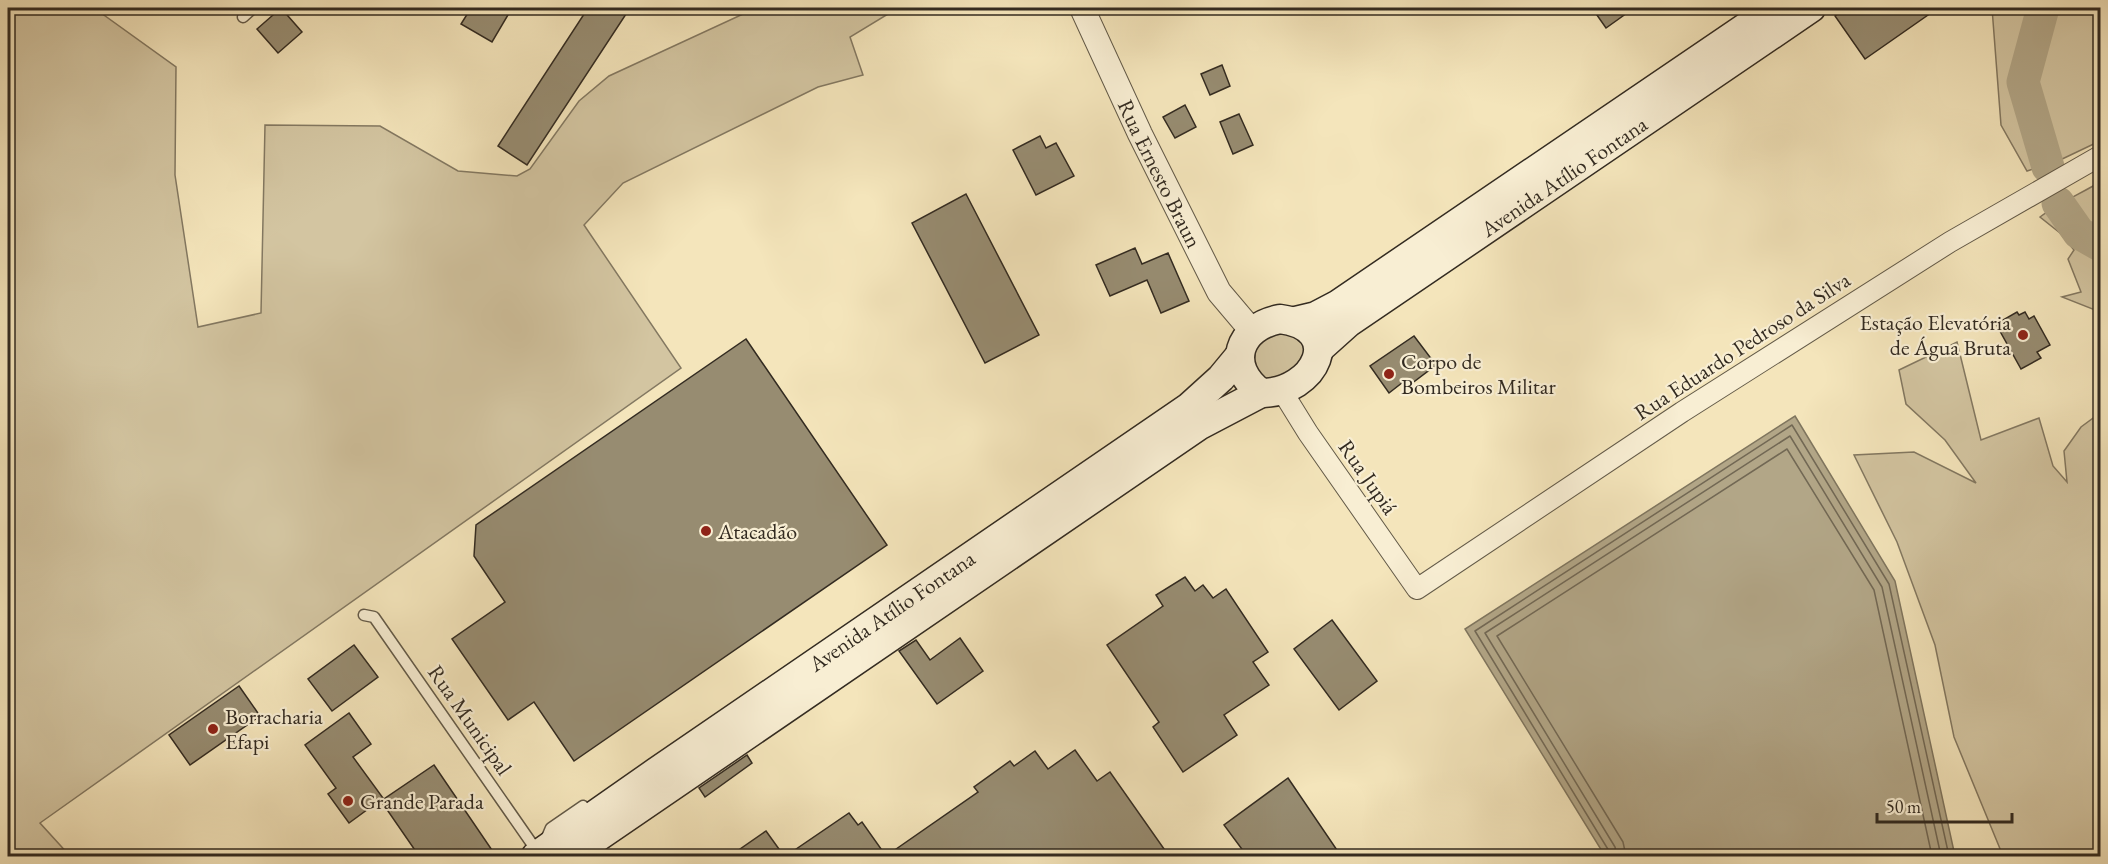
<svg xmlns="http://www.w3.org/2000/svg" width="2108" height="864" viewBox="0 0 2108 864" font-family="'EB Garamond',serif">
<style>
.green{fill:#d3c5a1;stroke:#837861;stroke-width:1.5}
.water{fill:#b2a687;stroke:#7f755e;stroke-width:1.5}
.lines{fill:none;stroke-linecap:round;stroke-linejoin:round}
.shore{stroke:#726854;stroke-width:1.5}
.river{stroke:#b2a687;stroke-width:33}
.building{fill:#978c71;stroke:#332b21;stroke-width:1.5}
.service-casing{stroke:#635a48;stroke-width:13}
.minor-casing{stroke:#635a48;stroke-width:22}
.tertiary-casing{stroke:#635a48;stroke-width:26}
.secondary-casing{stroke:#332b21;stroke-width:31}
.service{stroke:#f8eed3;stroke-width:10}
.minor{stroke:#f8eed3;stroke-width:20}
.tertiary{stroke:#f8eed3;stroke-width:24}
.secondary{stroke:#f8eed3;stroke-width:28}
.poi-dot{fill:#8f2418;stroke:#f8eed3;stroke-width:2}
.labels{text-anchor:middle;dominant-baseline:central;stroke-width:4.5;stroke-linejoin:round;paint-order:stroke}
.street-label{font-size:22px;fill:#332b21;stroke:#f8eed3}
.poi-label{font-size:22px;fill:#332b21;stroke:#f8eed3;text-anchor:start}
</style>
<rect width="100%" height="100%" fill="#f4e5bb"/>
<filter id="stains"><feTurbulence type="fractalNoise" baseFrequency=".00333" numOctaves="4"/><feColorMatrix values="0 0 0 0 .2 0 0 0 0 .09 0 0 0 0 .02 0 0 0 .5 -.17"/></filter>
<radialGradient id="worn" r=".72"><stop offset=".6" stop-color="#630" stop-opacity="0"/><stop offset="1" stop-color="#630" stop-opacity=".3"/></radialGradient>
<g class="green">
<path d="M8,8h86l82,59 -1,108 23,152 63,-14 4,-188 115,1 78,45 59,5 13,-7 49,-68 30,-25 147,-68h142l-48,29 13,38 -45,12 -195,96 -39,42 97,143 -641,455 30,33h-62z"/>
<path d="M1992,8h108v133l-42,20 -31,10 -26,-46z"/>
<path d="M2100,182v130l-38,-15 19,-5 -13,-33 6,-9 -14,-17 -20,-16c19,-14 40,-23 60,-35z"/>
<path d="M1283,329l25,18 -18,28 -27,4c-2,-5 -9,-13 -9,-18 -3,-17 17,-26 29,-32z"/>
<path d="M1957,342l24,98 58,-22 14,48 14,16 -3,-31 17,-24 19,-14v443h-97l-49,-119 -19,-92 -38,-103 -43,-87 60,-3 62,31 -31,-43 -39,-36 -7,-34z"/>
</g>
<path class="water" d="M1795,416l100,165 60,275h-350l-140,-227z"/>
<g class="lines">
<g class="shore">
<path d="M1610,856l-1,-5 -134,-220 317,-206 97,159 60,272"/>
<path d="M1617,856l-2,-9 -130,-214 305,-197 92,151 59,269"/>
<path d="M1626,856l-3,-14 -126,-206 290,-187 87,141 58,266"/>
</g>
<g class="river">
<path d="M2043,8l-20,74 25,85"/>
<path d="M2058,203l21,30 21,12"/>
</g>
</g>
<g class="building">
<path d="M281,8l21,24 -24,21 -21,-24z"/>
<path d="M471,8h41l-20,34 -31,-18z"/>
<path d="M588,8h42l-103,157 -29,-19z"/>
<path d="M1592,8h42l-28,20z"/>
<path d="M1846,8h92l-73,51 -30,-43z"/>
<path d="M1222,65l8,21 -20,9 -9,-21z"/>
<path d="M1185,105l11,22 -21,11 -12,-21z"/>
<path d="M1239,114l14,31 -20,9 -13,-32z"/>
<path d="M1040,136l6,12 10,-5 18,33 -38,19 -23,-45z"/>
<path d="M966,194l73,141 -54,28 -73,-140z"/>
<path d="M1135,248l7,16 26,-11 21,48 -28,12 -14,-33 -37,16 -14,-31z"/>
<path d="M2017,312l2,3 6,-3 4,7 5,-3 16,29 -13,7 4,6 -20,11 -25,-45z"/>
<path d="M1414,336l22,29 -25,19 -4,-5 -18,14 -19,-27z"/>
<path d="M746,339l141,206 -313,216 -40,-59 -26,18 -56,-81 53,-37 -31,-46 2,-31z"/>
<path d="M1185,577l10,14 8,-6 10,13 13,-9 42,63 -15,10 16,23 -45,30 13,20 -54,37 -30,-45 6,-5 -52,-77 56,-39 -7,-11z"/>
<path d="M1332,620l45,61 -38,29 -45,-61z"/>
<path d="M960,638l23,33 -46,33 -38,-53 17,-11 14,20z"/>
<path d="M354,645l24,32 -46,34 -24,-32z"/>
<path d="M239,686l21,30 -70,49 -21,-30z"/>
<path d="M349,713l22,31 -18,13 30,41 -34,25 -21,-29 8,-6 -31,-43z"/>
<path d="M1075,750l22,31 13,-9 59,84h-383l63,-43 9,12 4,-3 24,34 92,-64 -4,-5 36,-26 4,5 21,-15 13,18z"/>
<path d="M747,755l5,8 -47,34 -6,-9z"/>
<path d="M434,765l62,91h-77l-38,-55z"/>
<path d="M1288,778l53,78h-94l-23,-31z"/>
<path d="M766,831l18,25h-54z"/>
</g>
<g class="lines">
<g class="service-casing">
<g id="service">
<path d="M243,17l10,-9"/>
<path d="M364,615l10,2 165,237"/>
<path d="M545,842l6,-14 32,-22"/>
</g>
</g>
<g class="minor-casing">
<path id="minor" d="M1282,391l26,42 109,156 265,-177 268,-170 150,-86"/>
</g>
<g class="tertiary-casing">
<g id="tertiary">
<path id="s1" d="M1082,8l58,126 79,158 33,39"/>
</g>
</g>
<g class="secondary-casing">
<g id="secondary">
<path d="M1280,319c67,9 36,74 -19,74 -36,-27 -23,-66 19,-74z"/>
<path d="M1295,321l21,-5 21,-11 437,-297"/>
<path id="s2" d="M1319,349l29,-26 463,-315"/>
<path id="s3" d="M536,856l120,-84 533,-365 32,-29 19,-23"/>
<path d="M570,856l630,-431 61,-32"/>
</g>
</g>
<use href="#service" class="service"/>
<use href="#minor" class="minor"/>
<use href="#tertiary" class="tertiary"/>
<use href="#secondary" class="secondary"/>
</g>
<g class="poi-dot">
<circle cx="2023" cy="335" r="6"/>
<circle cx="1389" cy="374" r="6"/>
<circle cx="706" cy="531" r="6"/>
<circle cx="213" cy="729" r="6"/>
<circle cx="348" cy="801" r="6"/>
</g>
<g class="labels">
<g class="street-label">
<text stroke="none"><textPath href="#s1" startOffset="183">Rua Ernesto Braun</textPath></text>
<text stroke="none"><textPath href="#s2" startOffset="300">Avenida Atílio Fontana</textPath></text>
<text transform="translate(1742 346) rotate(-33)">Rua Eduardo Pedroso da Silva</text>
<text transform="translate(1368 477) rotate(55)">Rua Jupiá</text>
<text stroke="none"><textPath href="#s3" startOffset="432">Avenida Atílio Fontana</textPath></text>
<text transform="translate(470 720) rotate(55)">Rua Municipal</text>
</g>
<g class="poi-label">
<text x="2011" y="322" text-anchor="end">Estação Elevatória<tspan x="2011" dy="25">de Água Bruta</tspan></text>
<text x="1401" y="361">Corpo de<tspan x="1401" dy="25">Bombeiros Militar</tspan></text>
<text x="718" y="531">Atacadão</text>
<text x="225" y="716">Borracharia<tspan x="225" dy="25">Efapi</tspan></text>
<text x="360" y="801">Grande Parada</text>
</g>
</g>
<rect width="2108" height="864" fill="none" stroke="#f4e5bb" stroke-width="30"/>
<rect x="9" y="9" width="2090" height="846" fill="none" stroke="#332b21" stroke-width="3"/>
<rect x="15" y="15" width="2078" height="834" fill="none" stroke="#332b21" stroke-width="1.5"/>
<path d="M1877 813v9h135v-9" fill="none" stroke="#332b21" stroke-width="3"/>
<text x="1886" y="813" font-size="18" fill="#332b21" stroke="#f8eed3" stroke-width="4.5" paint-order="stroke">50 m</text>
<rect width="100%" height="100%" filter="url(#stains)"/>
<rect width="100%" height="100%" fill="url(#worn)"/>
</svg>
